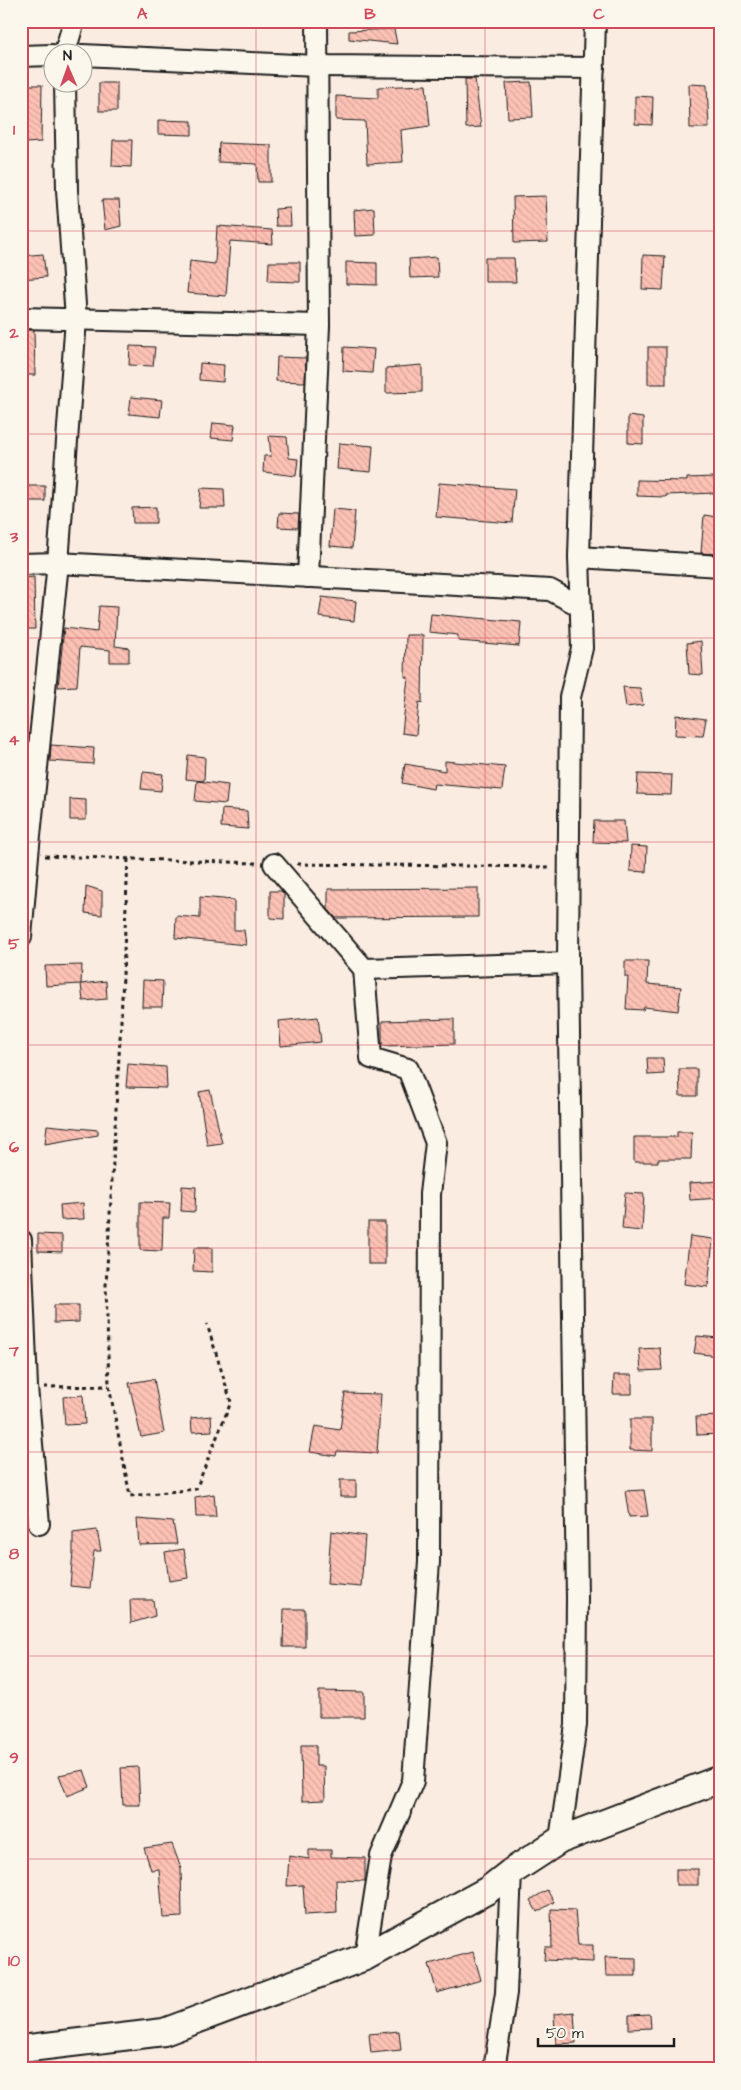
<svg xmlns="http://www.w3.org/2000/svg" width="741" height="2090" viewBox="0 0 741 2090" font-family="'Architects Daughter',sans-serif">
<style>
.building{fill:url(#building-back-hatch);stroke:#1c1c1c}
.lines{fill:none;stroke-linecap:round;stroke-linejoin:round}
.minor-casing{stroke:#1c1c1c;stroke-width:24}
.major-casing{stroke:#1c1c1c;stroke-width:30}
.path{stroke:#1c1c1c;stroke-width:3;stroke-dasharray:4 4;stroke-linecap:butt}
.minor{stroke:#fbf7ec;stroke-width:20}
.major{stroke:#fbf7ec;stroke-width:26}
.grid{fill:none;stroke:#d1495b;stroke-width:1;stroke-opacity:0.55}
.neatline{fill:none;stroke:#d1495b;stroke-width:2}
.grid-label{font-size:16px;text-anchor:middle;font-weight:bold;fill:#d1495b}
</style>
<defs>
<pattern id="building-back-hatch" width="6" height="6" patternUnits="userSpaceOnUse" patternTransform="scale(1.25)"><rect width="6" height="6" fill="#fdc2b5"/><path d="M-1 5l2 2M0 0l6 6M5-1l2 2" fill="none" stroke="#d8a69b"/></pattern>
</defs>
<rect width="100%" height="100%" fill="#fbece1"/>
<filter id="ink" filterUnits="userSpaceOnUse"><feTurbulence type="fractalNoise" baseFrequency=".02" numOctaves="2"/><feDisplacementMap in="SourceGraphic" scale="10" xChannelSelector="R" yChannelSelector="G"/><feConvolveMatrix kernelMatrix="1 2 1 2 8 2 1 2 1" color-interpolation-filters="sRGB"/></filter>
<g filter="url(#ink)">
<g class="building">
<path d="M394,29l3,15 -48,-5v-8z"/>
<path d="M465,79h10l6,48 -15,1z"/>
<path d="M531,82l2,35 -25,1 -2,-35z"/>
<rect x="99" y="83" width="18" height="28"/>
<path d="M689,84l18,1 2,43h-19z"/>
<path d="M21,85h21l-1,57 -16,1v-21h-4z"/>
<path d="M426,85l4,41 -29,4 2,32 -36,2 -2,-43 -29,-1v-24l42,2v-11z"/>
<path d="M635,96l18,1 -1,28 -17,-1z"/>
<path d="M158,120l34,1v14l-34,-1z"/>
<path d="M113,140h19l-1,27 -19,-1z"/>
<path d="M219,143l52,2v37h-13l-1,-18 -39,-2z"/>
<path d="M546,196l2,46 -34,1 -1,-46z"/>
<path d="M102,200h17l2,26 -16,4z"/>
<path d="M290,208l1,18h-15l-1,-17z"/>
<path d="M374,208l1,27 -20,1 -1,-26z"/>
<path d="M217,226l55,4 1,14 -43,-3 -4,55 -39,-3 3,-32 25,3z"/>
<path d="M43,254l3,23 -25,2v-23z"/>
<path d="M643,255l22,1 -2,34 -21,-1z"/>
<path d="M437,257l1,20 -28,1 -1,-19z"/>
<path d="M485,258h29l2,24h-31z"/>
<path d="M269,262h31v20l-32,-1z"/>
<path d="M346,262l31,1v22l-31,-1z"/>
<path d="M21,330h13l1,45h-14z"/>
<path d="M130,346l25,1 -2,19 -24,-1z"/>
<path d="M344,347l30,2 -2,24 -29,-2z"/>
<rect x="648" y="347" width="18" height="37"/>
<path d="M277,357l29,1 -1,24 -29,-1z"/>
<path d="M200,363l24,2 -1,17 -24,-2z"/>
<path d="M422,365v27l-36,1v-25z"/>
<path d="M131,397l31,3 -2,17 -31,-3z"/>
<path d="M628,416l15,2v26l-15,-1z"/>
<path d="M213,423l22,2 -2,15 -22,-2z"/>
<path d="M269,436l18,1 2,21 9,1 -2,17 -33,-4 1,-16h7z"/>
<path d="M339,443l34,3 -2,26 -34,-3z"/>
<path d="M714,477l1,16 -49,2v2l-29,-1v-16l50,1v-3z"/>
<path d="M439,483l76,6 -3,34 -76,-6z"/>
<rect x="21" y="486" width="24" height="15"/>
<path d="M201,488l23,1 1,19h-26z"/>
<path d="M156,507v16h-23l-1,-15z"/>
<path d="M333,509l22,2 -3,37 -22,-2z"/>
<path d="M279,513l20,1 -1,14 -20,-1z"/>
<path d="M704,515l13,2 -1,37 -15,-1z"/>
<path d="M34,577l1,52h-14v-51z"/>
<path d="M322,597l34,4 -2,20 -35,-4z"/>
<path d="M99,606l18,1 -2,39 14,2v14h-19v-12l-30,-3 -3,39 -19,1 6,-59 33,4z"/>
<path d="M431,614l90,8 -2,24 -61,-5v-6l-29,-3z"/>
<path d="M406,635h17l-1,68 -3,-1 -3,33 -14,-2 6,-56h-3z"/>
<path d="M701,641l2,34 -14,-1 -2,-31z"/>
<path d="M623,687l17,1 3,17 -17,2z"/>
<path d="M676,715l30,4 -3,17 -28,-1z"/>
<path d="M51,745l43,3 -1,16 -43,-3z"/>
<path d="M188,755l17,2 -1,24 -18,-2z"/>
<path d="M445,761l60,6 -3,23 -68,-6 -1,5 -31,-6 3,-19 40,7z"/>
<path d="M143,772l20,2 -2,17 -20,-2z"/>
<path d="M638,774l34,1 -1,20 -34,-1z"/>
<path d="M197,781l31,4 -2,19 -31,-3z"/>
<path d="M70,799l16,1v20h-16z"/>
<path d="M222,809l25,2 1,18 -27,-2z"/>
<path d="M594,821h30l2,22 -33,-1z"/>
<path d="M631,846l16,1 -1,25 -16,-1z"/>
<path d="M86,886l16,5v24l-17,-2z"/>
<path d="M478,888v29l-142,1 -8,-9v-20z"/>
<path d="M270,891h11l3,3v25l-14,-1z"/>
<path d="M200,897l34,3v30h10l2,15 -71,-7 1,-22 24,2z"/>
<path d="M625,961h23l-1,23 34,3 -3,24 -34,-4 -1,3 -17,-1 2,-32h-3z"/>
<path d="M82,965l-1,19 -35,2 -1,-20z"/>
<path d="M143,980l20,1 -1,26h-20z"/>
<path d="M106,981l1,18 -24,2 -2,-17z"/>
<path d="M318,1017l3,25 -40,4 -2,-25z"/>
<path d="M454,1019v25l-72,2v-25z"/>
<path d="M647,1058h16l1,16 -16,1z"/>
<path d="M128,1064l38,3 1,21 -41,-1z"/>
<path d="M679,1069h18v27h-17z"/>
<path d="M210,1090l12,53 -15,2 -8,-53z"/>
<path d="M47,1125l51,5v5l-53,9z"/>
<path d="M677,1132h15l-1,27h-33v3h-24v-25h43z"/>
<path d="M720,1181v17l-30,2 -1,-17z"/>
<path d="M182,1186l14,1 -1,25 -14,-1z"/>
<path d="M625,1193l19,1 -2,37 -20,-2z"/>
<path d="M140,1202l30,1 -1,15h-6l-1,33 -22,-1z"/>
<path d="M83,1203l1,16 -23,1 -1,-15z"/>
<rect x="368" y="1222" width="17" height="42"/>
<path d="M38,1234l24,1v17l-24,-1z"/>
<path d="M690,1236l23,3 -5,48 -24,-3z"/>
<path d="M194,1248h18v24l-19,-1z"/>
<path d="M54,1305h25v17l-25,1z"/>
<path d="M697,1336l22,2 -2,18 -23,-3z"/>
<path d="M660,1348l2,22 -21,1 -2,-22z"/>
<path d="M614,1375h18v19h-19z"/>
<path d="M154,1379l10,54 -23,4 -12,-54z"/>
<path d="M345,1393l36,1 -4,59 -40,-2 -1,5 -26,-4 5,-26 25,4z"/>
<path d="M83,1395l2,29 -20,1 -2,-28z"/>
<path d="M211,1416l1,15 -20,1 -1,-14z"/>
<path d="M719,1416l1,18 -23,1 -1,-18z"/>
<path d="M630,1419h22v32l-22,-1z"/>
<rect x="340" y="1480" width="16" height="17"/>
<path d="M644,1490l4,26 -19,1 -4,-26z"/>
<path d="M214,1494l2,23h-20l-1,-20z"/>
<path d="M137,1519l36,3 4,22 -38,1z"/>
<path d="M97,1530l4,21h-7l-4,37 -20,-2 3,-34v-19z"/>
<path d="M331,1531l34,5 -4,51 -34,-3z"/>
<path d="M184,1549l4,29 -19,3 -4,-29z"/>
<path d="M130,1600h23l2,16 -24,7z"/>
<path d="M284,1609h21v38h-22z"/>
<path d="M319,1691l45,1v25h-45z"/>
<path d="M301,1745h15v21h8l1,34 -23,1z"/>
<path d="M138,1767l2,38h-17l-2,-37z"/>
<path d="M84,1770l6,17 -23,9 -8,-21z"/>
<path d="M172,1844l9,24 1,49 -19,1 -4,-49 -8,1 -7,-22z"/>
<path d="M309,1850h22v7l34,1v23l-29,-1 1,33 -32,2 -2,-30 -16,1 2,-30 20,3z"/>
<rect x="676" y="1869" width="22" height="16"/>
<path d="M547,1890l7,12 -17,10 -7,-12z"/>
<path d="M551,1909l24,1 3,35h15v17l-49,-2 1,-13h7z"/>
<path d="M473,1952l8,28 -44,13 -8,-29z"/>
<path d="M605,1957l31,1v18h-30z"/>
<path d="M574,2012l2,31 -20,1 -2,-30z"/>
<path d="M650,2014l1,14 -22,1v-14z"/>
<path d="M399,2031l2,19 -30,3 -2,-19z"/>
</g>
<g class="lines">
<g class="minor-casing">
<g id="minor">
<path d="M65,52l9,-31"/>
<path d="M82,55l234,11 278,2"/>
<path d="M21,56l31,-1"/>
<path d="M21,318l298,7"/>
<path d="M579,557l141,9"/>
<path d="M21,564l37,-1 492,27 30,16"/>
<path d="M308,577l11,-252 -2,-304"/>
<path d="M274,864l90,105 7,89 37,11 28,74 -6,51 -1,368 -16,219 -32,75 -16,101"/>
<path d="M21,937l7,-82 30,-292 18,-244 -9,-129 -2,-108"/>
<path d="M364,969l204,-6"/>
<path d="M21,1240l6,147 12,137"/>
<path d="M560,1840l16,-115 1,-128 -9,-634 2,-266 12,-49 -3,-91 16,-536"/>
<path d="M494,2069l12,-76 5,-121"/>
</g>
</g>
<g class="major-casing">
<path id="major" d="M21,2049l143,-17 201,-75 123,-67 23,-18 49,-32 160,-61"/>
</g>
<g class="path">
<path d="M45,856l211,7"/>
<path d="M128,859l-7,162 -15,264 3,101 21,110 66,-7 35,-87 -24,-78"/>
<path d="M297,864l254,3"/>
<path d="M44,1387l65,-1"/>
</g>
<use href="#minor" class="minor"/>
<use href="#major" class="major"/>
</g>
</g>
<path class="grid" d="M256,21v2048M485,21v2048M21,231h699M21,434h699M21,638h699M21,842h699M21,1045h699M21,1248h699M21,1452h699M21,1656h699M21,1859h699"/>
<rect width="741" height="2090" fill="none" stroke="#fbf7ec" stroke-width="55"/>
<g transform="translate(68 68) rotate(358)"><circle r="24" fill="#fbf7ec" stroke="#a29f99"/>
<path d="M0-4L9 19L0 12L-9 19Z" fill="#d1495b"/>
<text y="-8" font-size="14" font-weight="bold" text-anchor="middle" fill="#1c1c1c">N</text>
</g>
<path d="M538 2038v8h136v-8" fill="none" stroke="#1c1c1c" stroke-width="2.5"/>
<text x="546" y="2038" font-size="15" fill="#1c1c1c" stroke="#fbf7ec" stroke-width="4" paint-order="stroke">50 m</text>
<rect x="28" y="28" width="686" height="2034" class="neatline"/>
<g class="grid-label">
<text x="142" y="19">A</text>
<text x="370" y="19">B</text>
<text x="599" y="19">C</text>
<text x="14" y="135">1</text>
<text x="14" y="338">2</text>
<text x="14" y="542">3</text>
<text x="14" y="745">4</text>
<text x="14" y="949">5</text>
<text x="14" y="1152">6</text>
<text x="14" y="1356">7</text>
<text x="14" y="1559">8</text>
<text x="14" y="1763">9</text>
<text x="14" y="1966">10</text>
</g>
</svg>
